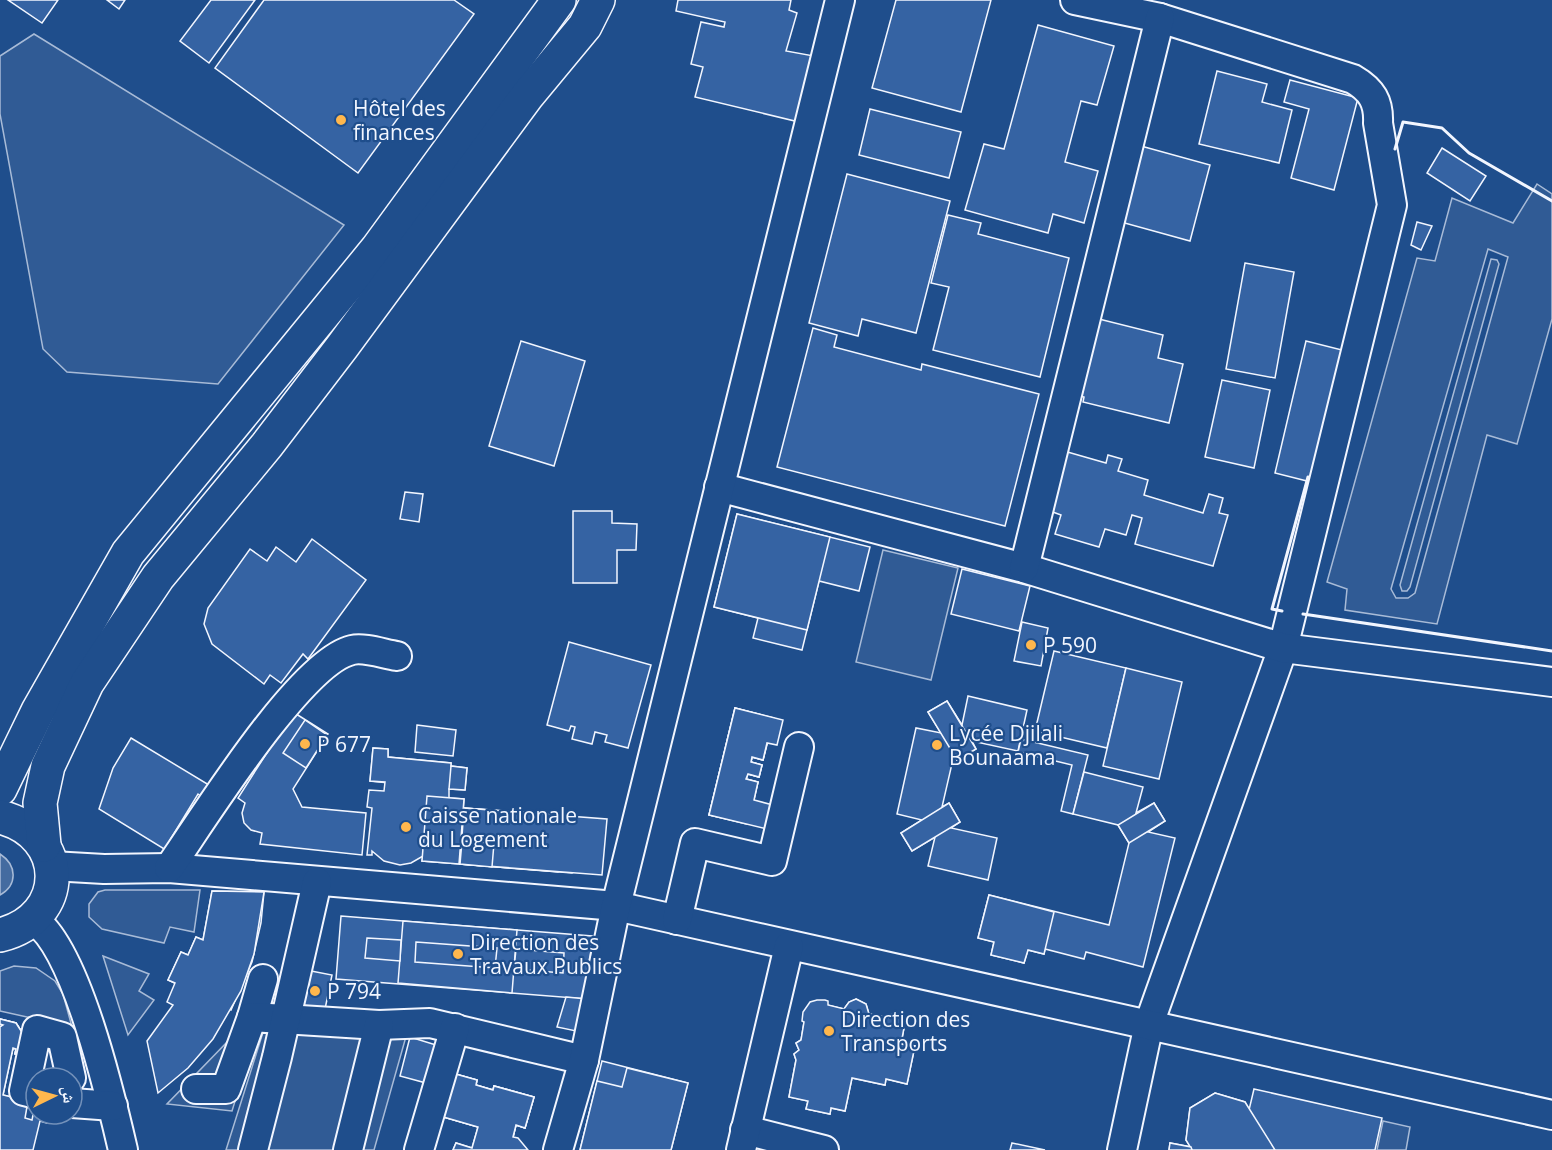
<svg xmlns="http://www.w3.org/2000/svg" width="1552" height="1150" viewBox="0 0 1552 1150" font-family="'Open Sans','Noto Naskh Arabic',sans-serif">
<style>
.built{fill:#305b95;stroke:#a8bbd7;stroke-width:1.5;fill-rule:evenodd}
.water{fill:#446ba0;stroke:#a8bbd7;stroke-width:1.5}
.building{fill:#3563a3;stroke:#f2f6ff;stroke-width:1.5}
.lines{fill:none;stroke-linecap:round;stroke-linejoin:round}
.minor-casing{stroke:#f2f6ff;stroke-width:32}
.secondary-casing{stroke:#f2f6ff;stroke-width:36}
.minor{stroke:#1f4e8c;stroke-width:28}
.secondary{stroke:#1f4e8c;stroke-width:33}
.wall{stroke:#f2f6ff;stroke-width:3}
.poi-dot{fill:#ffb74d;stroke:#1f4e8c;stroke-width:2}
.labels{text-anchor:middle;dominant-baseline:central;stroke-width:4.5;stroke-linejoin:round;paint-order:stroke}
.poi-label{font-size:21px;fill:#f2f6ff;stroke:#1f4e8c;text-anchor:start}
</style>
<rect width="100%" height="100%" fill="#1f4e8c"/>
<g class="built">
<path d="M34,34l310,191 -126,159 -151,-12 -24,-23 -43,-235v-58z"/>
<path d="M1537,184l15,10v125l-35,125 -30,-9 -50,189 -92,-14 2,-21 -20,-7 90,-324 18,3 17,-63 61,25zM1488,249l20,8 -93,336 -7,5h-12l-5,-9z"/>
<path d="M1491,259l6,1 2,4 -89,323 -3,4h-5l-2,-6z"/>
<path d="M883,550l75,18 -27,112 -75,-18z"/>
<path d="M105,890h95l-6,42 -24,-5 -6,16 -62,-14 -13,-12v-13l9,-12z"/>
<path d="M103,956l46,18 -10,17 15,9 -26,35z"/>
<path d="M14,966l22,2 19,13 8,13 9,33 -72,-16v-40z"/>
<path d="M265,1026l142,7 -33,117h-148z"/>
<path d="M257,1030l-25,81 -65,-7 65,-67z"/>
<path d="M1383,1121l27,6 -4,23h-29z"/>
</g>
<path class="water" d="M0,854c17,11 18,31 0,41z"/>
<g class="building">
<path d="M8,0h50l-16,23z"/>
<path d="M107,0h18l-6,9z"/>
<path d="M211,0h44l-46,63 -29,-22z"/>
<path d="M264,0h190l20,14 -116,159 -143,-105z"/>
<path d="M678,0h113l-2,10 8,3 -11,38 28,5 -15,66 -104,-25 8,-30 -12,-3 10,-42 23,5 1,-5 -49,-11z"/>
<path d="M896,0h95l-30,112 -89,-24z"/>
<path d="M1038,25l76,21 -17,59 -16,-4 -16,61 33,9 -14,52 -31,-9 -5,19 -83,-23 19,-66 20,5z"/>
<path d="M1217,71l50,13 -5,18 30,8 -13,53 -80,-19z"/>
<path d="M1290,80l68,18 -24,92 -43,-12 18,-69 -25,-7z"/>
<path d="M870,109l91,23 -12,46 -90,-23z"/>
<path d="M1141,146l69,19 -20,76 -69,-19z"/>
<path d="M1442,148l44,28 -16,25 -43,-28z"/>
<path d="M847,174l103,27 -34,132 -54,-14 -4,17 -49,-13z"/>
<path d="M948,215l33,8 -3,11 91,24 -29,119 -107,-27 16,-63 -18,-4z"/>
<path d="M1417,222l15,4 -11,24 -10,-5z"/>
<path d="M1245,263l49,9 -19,106 -49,-9z"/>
<path d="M1091,317l72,18 -5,23 25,6 -14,59 -86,-21 1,-5 -12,-3z"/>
<path d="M813,328l24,7 -3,12 87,23 1,-6 117,30 -34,132 -228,-59z"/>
<path d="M521,341l64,20 -31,105 -65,-20z"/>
<path d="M1306,341l36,9 -31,132 -36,-9z"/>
<path d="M1222,380l48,10 -16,78 -49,-11z"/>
<path d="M1064,451l42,12 2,-8 14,4 -4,12 30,9 -4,15 59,18 6,-19 14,4 -4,15 9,2 -15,51 -78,-22 7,-26 -10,-3 -6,20 -21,-6 -6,18 -44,-13 6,-19 -11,-4z"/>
<path d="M405,492l18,2 -4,28 -19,-3z"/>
<path d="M573,511h39v12l25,1 -1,26h-19v33h-44z"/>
<path d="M737,514l133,33 -11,44 -40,-10 -17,69 -49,-12 5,-20 -44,-11z"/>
<path d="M737,514l93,23 -23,93 -93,-23z"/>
<path d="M312,539l54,41 -58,79 -5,-5 -22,29 -11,-8 -6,9 -52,-40 -8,-20 4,-16 42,-59 17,12 9,-14 20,15z"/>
<path d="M962,569l68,17 -11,45 -68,-17z"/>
<path d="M1022,622l26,6 -7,38 -27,-5z"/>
<path d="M569,642l82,23 -23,83 -23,-6 2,-7 -12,-3 -3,12 -20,-5 3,-12 -4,-1 -2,5 -22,-6z"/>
<path d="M1054,651l72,17 -19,80 -72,-17z"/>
<path d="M1126,668l56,14 -23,97 -56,-13z"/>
<path d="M968,696l59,14 -9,41 -46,-10 4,8 -19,11 -3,-5 -12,52 7,-4 11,19 -9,6 46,10 -9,42 -60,-14 7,-29 -23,14 -11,-18 21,-13 -25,-6 19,-86 25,5 -13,-21 19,-11 15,24z"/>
<path d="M947,701l29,48 -19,11 -29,-48z"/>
<path d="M735,708l27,7 -6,25 11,3 -4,17 -11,-3 -1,5 11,3 -3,12 -11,-3 -2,5 12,3 -4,18 -11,-3 -6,24 -28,-6z"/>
<path d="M735,708l39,10 -11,42 -11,-3 -1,5 11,3 -3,12 -11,-3 -2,5 12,3 -11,42 -38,-9z"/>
<path d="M735,708l48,12 -6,25 -10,-2 -4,17 -11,-3 -1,5 11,3 -3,12 -11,-3 -2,5 12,3 -4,18 19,5 -6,24 -58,-14z"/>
<path d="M293,712l35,22 -35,55 9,18 64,6 -4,42 -102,-11 2,-11 -11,-3 -7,-7 -2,-10 3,-10 -7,-5z"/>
<path d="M305,720l22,15 -21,33 -23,-15z"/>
<path d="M417,725l39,5 -3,26 -38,-4z"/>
<path d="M131,738l78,47 -7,12 -4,-3 -28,46 5,3 -6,9 -70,-43 14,-41z"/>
<path d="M1021,739l67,16 -15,59 -12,-3 11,-46 -54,-13z"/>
<path d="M373,748l15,1v8l63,6 -2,26 -79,-8z"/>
<path d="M373,748l15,1v8l63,6v3l16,2 -2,22 -16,-1v9l15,1 -5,65 -37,-3 1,-5 -12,7 -11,2 -16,-4 -12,-10v4h-5l5,-47 -5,-1 2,-17 15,1 1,-9 -15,-1z"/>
<path d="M451,766l16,2 -2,22 -16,-1z"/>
<path d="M1084,772l59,15 -7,26 18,-10 11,18 -17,11 27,6 -32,129 -57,-15 -2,7 -39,-10 -1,5 -16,-4 -4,13 -33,-8 3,-13 -16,-4 11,-43 120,30 20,-82 -11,-18 -45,-11z"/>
<path d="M427,796l37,3 -5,65 -37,-3z"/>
<path d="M949,803l11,19 -48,29 -11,-18z"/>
<path d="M1154,803l11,18 -36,22 -11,-18z"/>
<path d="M464,808l99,7 -5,57 -98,-8z"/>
<path d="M464,808l113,9 10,6 6,10 1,21 -8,12 -14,7 -112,-9z"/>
<path d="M464,808l143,11 -5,56 -142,-11z"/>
<path d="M462,841l32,2 -2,24 -32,-3z"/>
<path d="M212,891l52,1 -3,31 -9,39 -21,48 -63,-30 13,-28 7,3 8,-18 7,3z"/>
<path d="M212,891l52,1 -10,62 -13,37 -28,48 -25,29 -30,25 -11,-52 26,-36 -6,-3 8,-19 -7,-3 13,-28 7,3 8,-18 7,3z"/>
<path d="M989,895l65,17 -10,42 -16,-4 -4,13 -33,-8 3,-13 -16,-4z"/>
<path d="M341,916l251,20 -5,63 -251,-20z"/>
<path d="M403,921l114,9 -5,63 -114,-10z"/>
<path d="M367,938l34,2 -1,21 -35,-3z"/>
<path d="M416,942l81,6 -2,20 -80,-6z"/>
<path d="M516,949l48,4 -1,20 -49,-4z"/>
<path d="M306,970l26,5 -8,39 -27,-6z"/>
<path d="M566,997l21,2 -11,32 -19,-4z"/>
<path d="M856,999l10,5 3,10 20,4 1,-4 16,3 -5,27 14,2 -8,38 -21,-5 -1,6 -33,-7 -7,33 -14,-3 -1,6 -24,-5 2,-8 -19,-4 7,-37 -2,-6 5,-4 -3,-7 5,-3 4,-24 18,-12 21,5 5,-7z"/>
<path d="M856,999l10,5 3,10 20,4 1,-4 16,3 -5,27 14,2 -8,38 -21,-5 -1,6 -33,-7 -7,33 -14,-3 -1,6 -24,-5 2,-8 -19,-4 7,-37 -2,-6 5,-4 -3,-7 5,-3 3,-18 -2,-1 1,-9 7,-10 7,-2h8l3,1v4l16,4 5,-7z"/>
<path d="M0,1019l16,4 9,14 -4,18 -6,-1 1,-5 -3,-1 -1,5 -12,-3v-23l3,-2 -3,-1z"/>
<path d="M0,1019l16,4 9,14 -4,18 -6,-1 1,-5 -3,-1 -10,47 25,6 -11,49h-17v-123l3,-2 -3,-1z"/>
<path d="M0,1019l16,4 9,14 -4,18 -6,-1 1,-5 -3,-1 -10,47 25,6 -3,17 7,2 2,-10 2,4h13l-2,9 -7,-2 -7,29h-33v-123l3,-2 -3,-1z"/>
<path d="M410,1037l26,8 -10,38 -26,-7z"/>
<path d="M602,1061l86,22 -17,67h-91z"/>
<path d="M627,1068l61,15 -17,67h-91l17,-69 25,6z"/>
<path d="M452,1073l25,7 -1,5 17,5 1,-4 40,11 -9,31 -9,-3 -3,12 -73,-21z"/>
<path d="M452,1073l25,7 -1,5 17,5 1,-4 40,11 -9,31 -9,-3 -6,25h-57l3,-7 16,5 6,-21 -38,-11z"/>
<path d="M452,1073l25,7 -1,5 17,5 1,-4 40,11 -9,31 -9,-3 -3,12 5,1 10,12h-75l3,-7 16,5 6,-21 -38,-11z"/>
<path d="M1254,1089l128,29 -7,32h-206l1,-7 21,4 -5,-7 4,-32 25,-15 30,9 4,8z"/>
<path d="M1215,1093l30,9 30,48h-83l-6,-10 4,-32z"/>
<path d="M1012,1143l33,7h-35z"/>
<path d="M1170,1143l21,4 1,3h-23z"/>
</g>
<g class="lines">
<g class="minor-casing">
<g id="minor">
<path d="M1075,0l85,18 193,61c19,11 26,23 25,44l14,82 -109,443 -134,376 -27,126"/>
<path d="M719,487l305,81 259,80 269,34"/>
<path d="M1024,568l136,-550"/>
<path d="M52,866l52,3 65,-1 447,38 936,209"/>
<path d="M169,868c33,-47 131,-206 183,-218 12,-3 32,4 45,6"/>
<path d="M34,920c42,28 77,178 89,230"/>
<path d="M677,920l18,-77 77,18 27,-114"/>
<path d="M252,1017l11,-38"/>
<path d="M196,1089h30l26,-72 127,8 51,-2 154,37"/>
<path d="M36,1094l-12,-3 13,-61 25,7 9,41"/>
<path d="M72,1103l41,3"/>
<path d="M745,1130l79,20"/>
<path d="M253,1150l24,-93 40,-175"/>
<path d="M348,1150l31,-125"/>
<path d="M419,1150l36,-122"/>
<path d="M558,1150l26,-90 32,-154 224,-906"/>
<path d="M741,1150l48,-204"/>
</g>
</g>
<g class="secondary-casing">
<g id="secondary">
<path d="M0,789l38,-78 90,-158 249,-304 182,-249"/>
<path d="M0,817c69,17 70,101 0,118"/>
<path d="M44,845l-4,-42 8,-37 39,-83 71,-106 109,-132 75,-98 185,-251 58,-70 13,-26"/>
</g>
</g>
<use href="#minor" class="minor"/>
<use href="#secondary" class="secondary"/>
<g class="wall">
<path d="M1395,149l8,-27 39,6 27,25 83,48"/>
<path d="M1282,611l-10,-2 36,-132"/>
<path d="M1303,614l249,37"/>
</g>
</g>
<g class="poi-dot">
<circle cx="341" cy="120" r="6"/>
<circle cx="1031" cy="645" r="6"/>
<circle cx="305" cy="744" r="6"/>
<circle cx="937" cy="745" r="6"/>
<circle cx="406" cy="827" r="6"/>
<circle cx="458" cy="954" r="6"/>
<circle cx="315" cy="991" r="6"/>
<circle cx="829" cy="1031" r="6"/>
</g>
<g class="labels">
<g class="poi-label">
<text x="353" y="108">Hôtel des<tspan x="353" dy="24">finances</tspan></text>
<text x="1043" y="645">P 590</text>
<text x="949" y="733">Lycée Djilali<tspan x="949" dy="24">Bounaama</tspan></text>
<text x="317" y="744">P 677</text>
<text x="418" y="815">Caisse nationale<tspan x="418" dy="24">du Logement</tspan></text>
<text x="470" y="942">Direction des<tspan x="470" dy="24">Travaux Publics</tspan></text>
<text x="327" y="991">P 794</text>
<text x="841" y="1019">Direction des<tspan x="841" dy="24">Transports</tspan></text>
</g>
</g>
<g transform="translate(54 1096) rotate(85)"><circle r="28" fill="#1f4e8c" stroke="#7391ba" stroke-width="1.5"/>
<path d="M0-4.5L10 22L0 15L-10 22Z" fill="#ffb74d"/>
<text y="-9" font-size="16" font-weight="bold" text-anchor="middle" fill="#f2f6ff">ش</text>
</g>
</svg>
